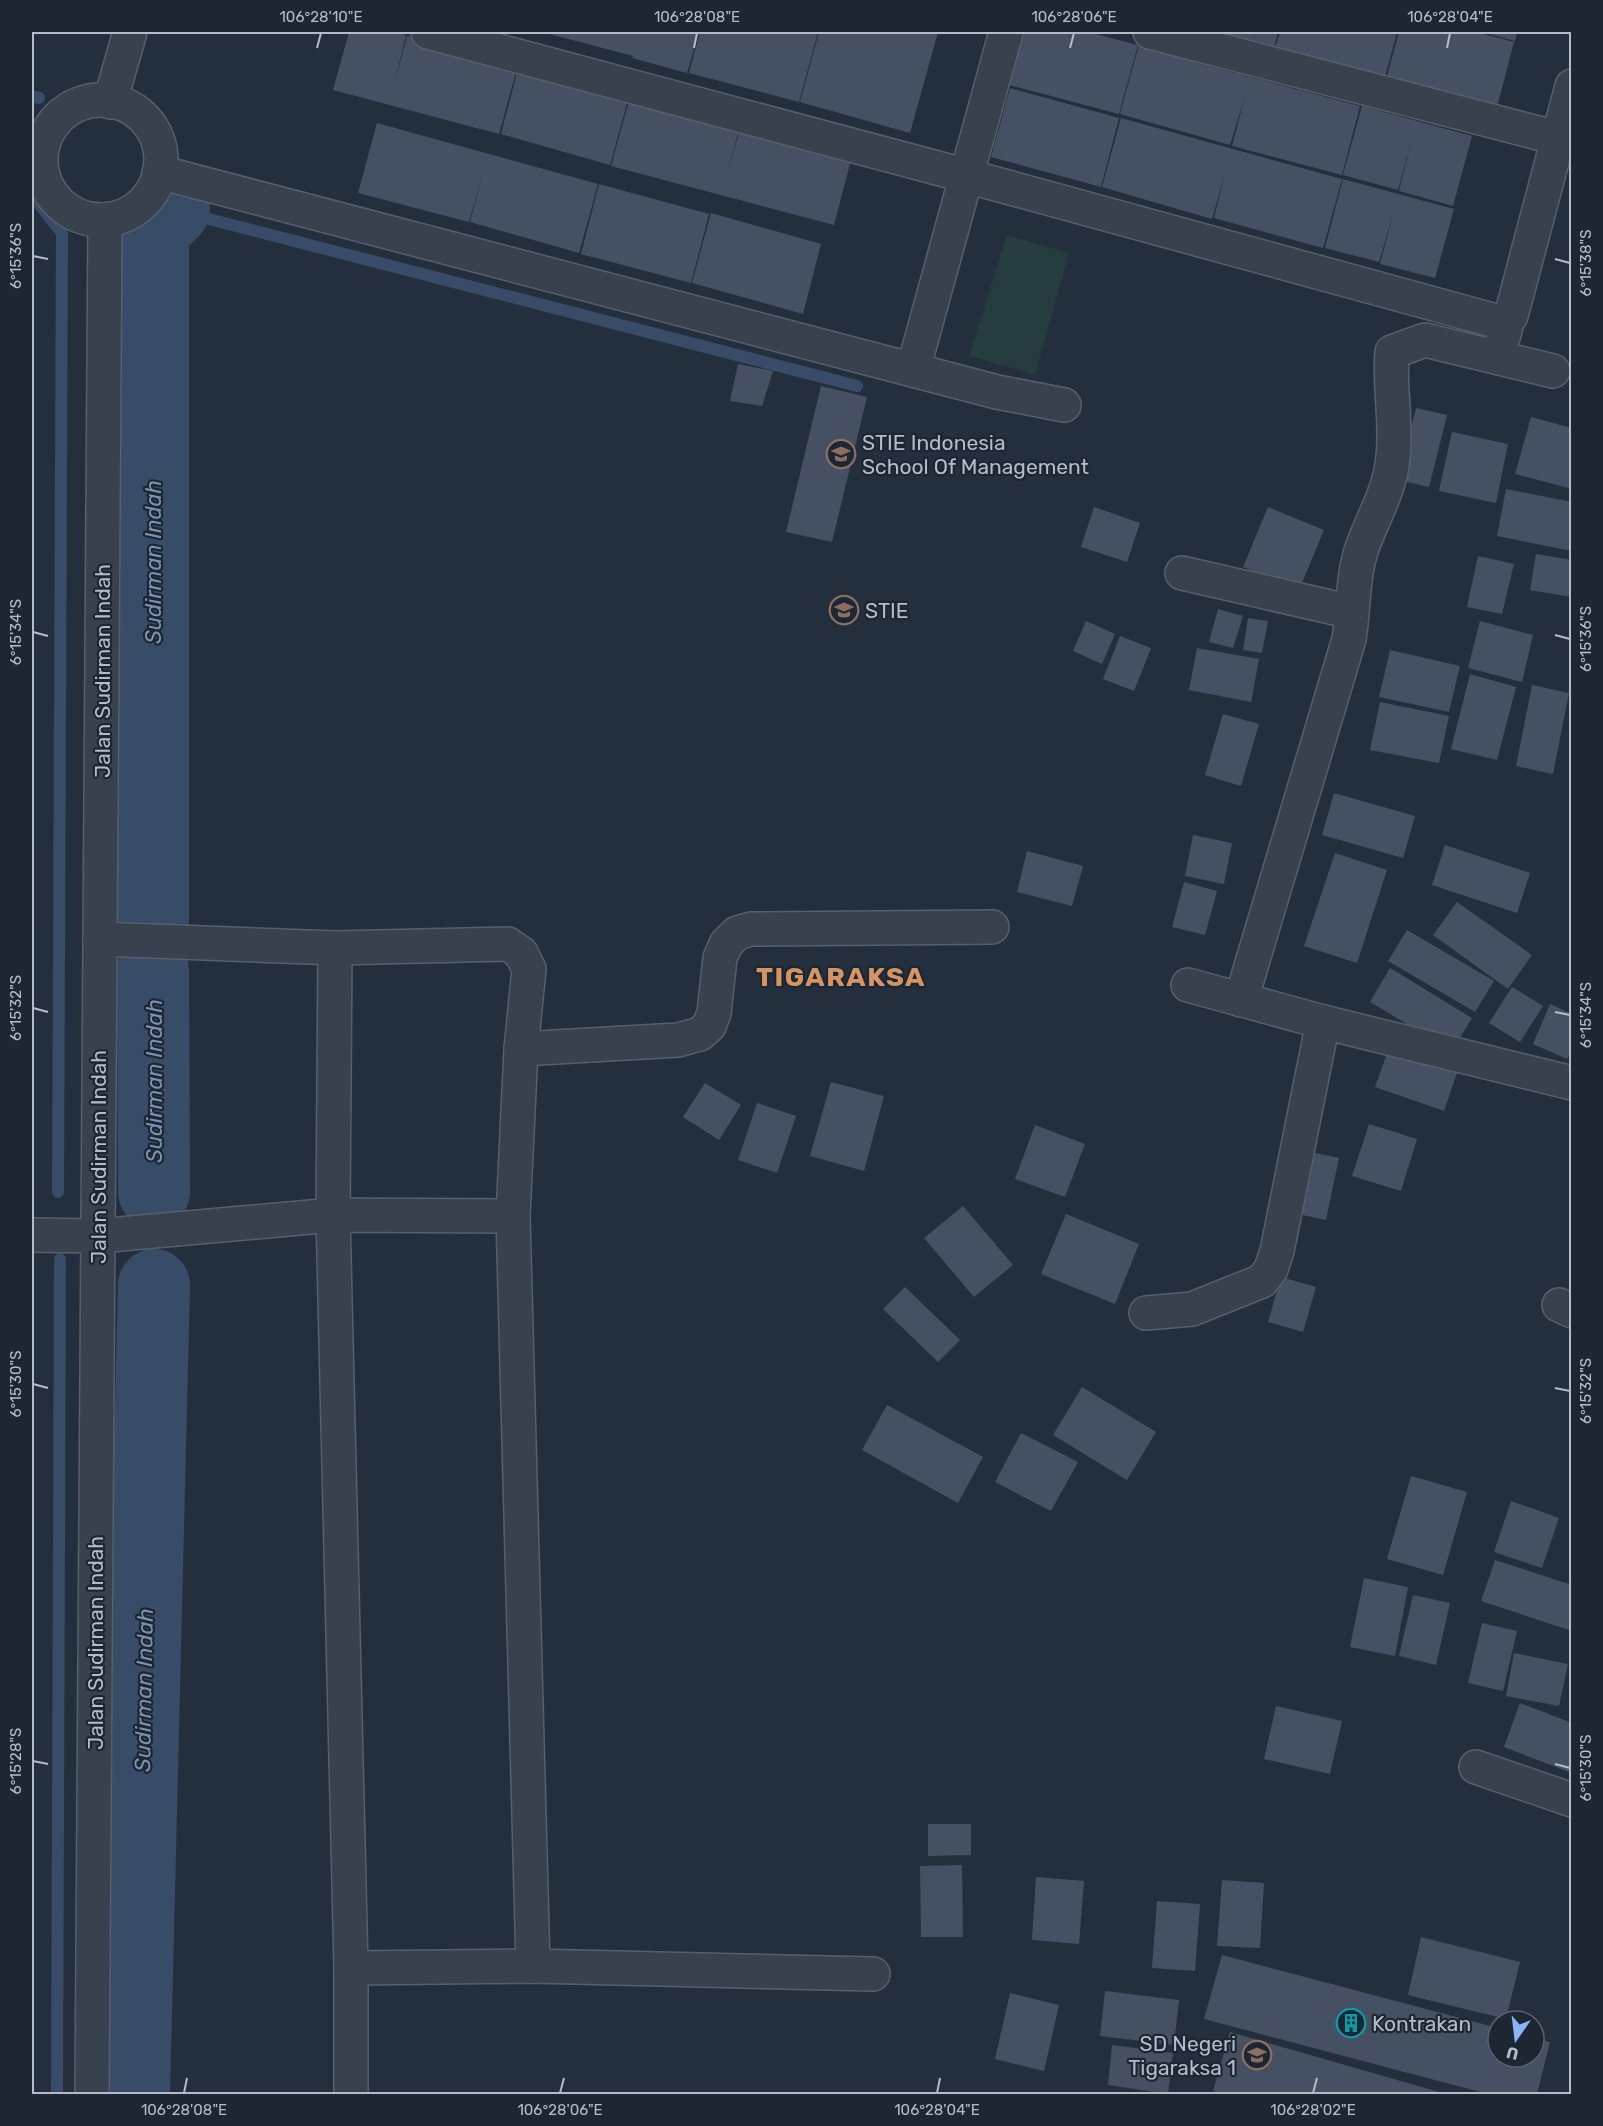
<svg xmlns="http://www.w3.org/2000/svg" width="1603" height="2126" viewBox="0 0 1603 2126" font-family="Rubik,sans-serif">
<style>
.green{fill:#263c3f}
.lines{fill:none;stroke-linecap:round;stroke-linejoin:round}
.stream{stroke:#394c67;stroke-width:12}
.river{stroke:#394c67;stroke-width:72}
.building{fill:#455162}
.street-casing{stroke:#565f6c;stroke-width:36}
.street{stroke:#38414e;stroke-width:33}
.ticks{fill:none;stroke:#b4bcc9;stroke-width:2}
.labels{text-anchor:middle;dominant-baseline:central;stroke-width:4.5;stroke-linejoin:round;paint-order:stroke}
.poi-label{font-size:21px;fill:#b4bcc9;stroke:#1d2633;text-anchor:start}
.street-label{font-size:21px;fill:#b4bcc9;stroke:#1d2633}
.water-label{font-size:22px;font-style:italic;fill:#7c92b1;stroke:#1d2633}
.district-label{font-size:27px;font-weight:bold;letter-spacing:1.5px;fill:#d59563;stroke:#1d2633}
.neatline{fill:none;stroke:#b4bcc9;stroke-width:2}
.ticks-label{font-size:15px;text-anchor:middle;fill:#b4bcc9}
</style>
<rect width="100%" height="100%" fill="#242f3e"/>
<path class="green" d="M1007,235l62,18 -34,122 -66,-19z"/>
<g class="lines">
<g class="stream">
<path d="M32,96l7,2"/>
<path d="M32,195l30,38 -4,959"/>
<path d="M174,210l683,176"/>
<path d="M57,2094l3,-835"/>
</g>
<g class="river">
<path d="M153,922v-691l21,-21"/>
<path d="M153,970l1,222"/>
<path d="M134,2094l20,-809"/>
</g>
</g>
<g class="building">
<path d="M349,32h43l14,3 -12,51 13,-50 111,29 -19,69 -166,-44z"/>
<path d="M542,32h157l-12,41 -55,-15 1,-2z"/>
<path d="M700,32h118l-19,70 -110,-29z"/>
<path d="M819,32h119l-28,101 -110,-31z"/>
<path d="M1023,32h65l50,13 -19,69 -110,-29z"/>
<path d="M1209,32h69l-5,20z"/>
<path d="M1280,32h117l-13,49 -110,-30z"/>
<path d="M1399,32h77l38,10 -18,69 -110,-31z"/>
<path d="M1482,32h35l-2,9z"/>
<path d="M1139,45l55,15v2l166,44 -18,69 -110,-29 13,-50 -15,49 -110,-31z"/>
<path d="M519,65l110,31 -19,69 -109,-31z"/>
<path d="M1010,88l109,30 -18,69 -110,-30z"/>
<path d="M630,97l110,29 -13,49 14,-49 111,30 -18,69 -223,-59z"/>
<path d="M1362,106l110,30 -19,70 -54,-15 13,-52 -14,51 -55,-15z"/>
<path d="M1121,118l221,61 -19,69 -109,-30 12,-48 -14,49 -110,-32z"/>
<path d="M377,123l221,61 -19,69 -109,-31 13,-49 -14,49 -111,-29z"/>
<path d="M1343,179l111,30 -19,69 -55,-14 14,-53 -15,51 -54,-14z"/>
<path d="M599,184l110,30 -18,69 -110,-29z"/>
<path d="M711,213l110,31 -18,70 -111,-31z"/>
<path d="M738,364l35,7 -11,35 -32,-5z"/>
<path d="M821,386l46,11 -35,145 -46,-10z"/>
<path d="M1416,408l31,7 -18,72 -30,-7z"/>
<path d="M1531,417l41,11v61l-57,-15z"/>
<path d="M1452,432l56,12 -12,59 -57,-12z"/>
<path d="M1506,489l66,13v49l-75,-15z"/>
<path d="M1094,507l46,16 -13,39 -46,-15z"/>
<path d="M1268,507l56,23 -25,60 -56,-23z"/>
<path d="M1536,554l36,6v37l-42,-7z"/>
<path d="M1478,556l36,8 -12,50 -35,-7z"/>
<path d="M1218,609l25,7 -10,32 -24,-6z"/>
<path d="M1248,618l20,3 -6,32 -19,-3z"/>
<path d="M1086,621l29,13 -13,30 -29,-13z"/>
<path d="M1480,621l53,14 -11,47 -54,-14z"/>
<path d="M1120,636l31,12 -17,43 -31,-12z"/>
<path d="M1197,648l62,11 -8,43 -62,-12z"/>
<path d="M1390,650l70,16 -11,46 -70,-15z"/>
<path d="M1470,674l46,13 -19,73 -46,-11z"/>
<path d="M1532,685l37,8 -16,81 -37,-8z"/>
<path d="M1380,702l69,14 -10,47 -69,-13z"/>
<path d="M1223,714l36,10 -18,62 -36,-11z"/>
<path d="M1334,793l81,23 -12,42 -81,-23z"/>
<path d="M1193,835l39,8 -8,41 -39,-8z"/>
<path d="M1445,845l85,28 -13,40 -85,-28z"/>
<path d="M1027,851l56,15 -11,40 -55,-14z"/>
<path d="M1335,853l52,17 -30,93 -53,-17z"/>
<path d="M1184,882l33,9 -12,44 -33,-8z"/>
<path d="M1457,902l75,53 -24,34 -75,-54z"/>
<path d="M1407,930l87,51 -19,31 -87,-51z"/>
<path d="M1390,968l82,50 -20,33 -82,-49z"/>
<path d="M1512,987l31,19 -23,36 -31,-19z"/>
<path d="M1550,1004l22,10v35l-5,10 -34,-15z"/>
<path d="M1389,1048l68,25 -13,38 -69,-24z"/>
<path d="M831,1082l53,14 -20,75 -54,-15z"/>
<path d="M705,1083l36,22 -22,35 -36,-23z"/>
<path d="M757,1103l39,13 -19,57 -39,-13z"/>
<path d="M1369,1124l48,15 -16,52 -49,-15z"/>
<path d="M1035,1125l50,19 -20,53 -50,-18z"/>
<path d="M1306,1151l33,7 -13,62 -33,-7z"/>
<path d="M963,1206l50,59 -39,32 -50,-59z"/>
<path d="M1066,1214l73,30 -24,60 -74,-30z"/>
<path d="M1281,1277l35,10 -13,45 -35,-10z"/>
<path d="M905,1287l55,53 -22,22 -55,-53z"/>
<path d="M1082,1387l74,45 -29,48 -74,-45z"/>
<path d="M887,1405l96,52 -25,46 -96,-53z"/>
<path d="M1021,1433l57,29 -27,49 -56,-29z"/>
<path d="M1411,1476l56,16 -24,83 -56,-16z"/>
<path d="M1511,1501l48,17 -17,50 -48,-16z"/>
<path d="M1495,1560l77,25v46l-91,-30z"/>
<path d="M1364,1578l44,9 -13,69 -45,-9z"/>
<path d="M1413,1595l37,8 -14,62 -37,-9z"/>
<path d="M1482,1623l35,8 -14,60 -35,-8z"/>
<path d="M1514,1653l54,11 -9,42 -53,-10z"/>
<path d="M1520,1703l52,20v42l-3,7 -65,-25z"/>
<path d="M1276,1706l66,15 -12,53 -66,-15z"/>
<path d="M928,1824h43v31l-43,1z"/>
<path d="M962,1865l1,72h-42l-1,-71z"/>
<path d="M1036,1877l48,4 -5,63 -47,-4z"/>
<path d="M1222,1880l42,3 -4,65 -43,-2z"/>
<path d="M1157,1901l43,3 -5,67 -43,-3z"/>
<path d="M1421,1937l99,25 -14,57 -98,-24z"/>
<path d="M1222,1955l276,73v29h36v-19l16,4 -13,52h-49l-284,-75z"/>
<path d="M1105,1991l74,9 -5,45 -74,-9z"/>
<path d="M1010,1993l49,12 -15,66 -49,-12z"/>
<path d="M1230,2032l216,62h-222l-11,-3z"/>
<path d="M1112,2045l61,8 -5,41 -60,-9z"/>
</g>
<g class="lines">
<g class="street-casing">
<g id="street">
<path d="M428,32l539,144 529,145 12,-3"/>
<path d="M1150,32l407,106"/>
<circle cx="101" cy="160" r="60"/>
<path d="M110,102l20,-70"/>
<path d="M159,172l754,198 84,22 67,13"/>
<path d="M1503,338l5,-20 3,-2 61,-230"/>
<path d="M913,370l93,-338"/>
<path d="M1182,573l170,39"/>
<path d="M100,939l235,9 173,-4 13,9 8,16 -8,80 -8,167 20,750"/>
<path d="M335,948l-2,267 18,753v126"/>
<path d="M1188,985l135,37 249,61"/>
<path d="M1241,1000l108,-361c5,-30 3,-61 13,-91 11,-31 28,-57 31,-91 4,-35 -4,-69 -1,-105l33,-12 128,31"/>
<path d="M521,1049l157,-9 22,-6 9,-8 5,-13 6,-55 6,-14 11,-11 14,-4 241,-2"/>
<path d="M32,1235l66,1 235,-21 180,1"/>
<path d="M1559,1305l13,6"/>
<path d="M1146,1313l46,-4 70,-28 9,-12 6,-18 46,-229"/>
<path d="M1476,1767l96,33"/>
<path d="M351,1968l182,-2 340,8"/>
<path d="M92,2094l13,-1874"/>
</g>
</g>
<use href="#street" class="street"/>
</g>
<path class="ticks" d="M317,48l4,-15M694,48l3,-15M1070,48l4,-15M1447,48l3,-15M33,256l15,3M1555,259l15,4M33,632l15,4M1555,635l15,4M33,1008l15,4M1555,1012l15,3M33,1384l15,4M1555,1388l15,3M33,1761l15,3M1555,1764l15,4M184,2093l3,-15M560,2093l4,-15M937,2093l3,-15M1313,2093l4,-15"/>
<defs>
<g id="university-ring" transform="scale(1.5)"><circle r="9.5" fill="#1d2633" stroke="#8d6e63" stroke-width="1.5"/><path d="M0-5L7-2L0 1L-7-2ZM-4 1L0 2.5L4 1V4Q0 6-4 4Z" fill="#8d6e63"/></g>
<g id="building-ring" transform="scale(1.5)"><circle r="9.5" fill="#1d2633" stroke="#0f9aa8" stroke-width="1.5"/><path d="M-4-6H4V6H1V3H-1V6H-4ZM-2.5-4.3h1.7v1.8h-1.7ZM.8-4.3h1.7v1.8H.8ZM-2.5-1h1.7V.8h-1.7ZM.8-1h1.7V.8H.8Z" fill="#0f9aa8"/></g>
<g id="school-ring" transform="scale(1.5)"><circle r="9.5" fill="#1d2633" stroke="#8d6e63" stroke-width="1.5"/><path d="M0-5L7-2L0 1L-7-2ZM-4 1L0 2.5L4 1V4Q0 6-4 4Z" fill="#8d6e63"/></g>
</defs>
<g fill-rule="evenodd">
<use href="#university-ring" x="841" y="454"/>
<use href="#university-ring" x="844" y="610"/>
<use href="#building-ring" x="1351" y="2023"/>
<use href="#school-ring" x="1257" y="2055"/>
</g>
<g class="labels">
<g class="poi-label">
<text x="862" y="442">STIE Indonesia<tspan x="862" dy="24">School Of Management</tspan></text>
<text x="865" y="610">STIE</text>
<text x="1372" y="2023">Kontrakan</text>
<text x="1236" y="2043" text-anchor="end">SD Negeri<tspan x="1236" dy="24">Tigaraksa 1</tspan></text>
</g>
<g class="street-label">
<text transform="translate(102 671) rotate(-90)">Jalan Sudirman Indah</text>
<text transform="translate(98 1157) rotate(-90)">Jalan Sudirman Indah</text>
<text transform="translate(95 1643) rotate(-90)">Jalan Sudirman Indah</text>
</g>
<g class="water-label">
<text transform="translate(153 562) rotate(-90)">Sudirman Indah</text>
<text transform="translate(154 1081) rotate(-90)">Sudirman Indah</text>
<text transform="translate(144 1690) rotate(-89)">Sudirman Indah</text>
</g>
<g class="district-label">
<text x="841" y="977">TIGARAKSA</text>
</g>
</g>
<rect width="1603" height="2126" fill="none" stroke="#1d2633" stroke-width="66"/>
<g transform="translate(1516 2039) rotate(194)"><circle r="28" fill="#1d2633" stroke="#59626f" stroke-width="1.5"/>
<path d="M0-4.5L10 22L0 15L-10 22Z" fill="#8ab4f8"/>
<text y="-9" font-size="16" font-weight="bold" text-anchor="middle" fill="#b4bcc9">U</text>
</g>
<rect x="33" y="33" width="1537" height="2060" class="neatline"/>
<g class="ticks-label">
<text x="321" y="22">106°28'10"E</text>
<text x="697" y="22">106°28'08"E</text>
<text x="1074" y="22">106°28'06"E</text>
<text x="1450" y="22">106°28'04"E</text>
<text transform="translate(16 256) rotate(-90)" y="5">6°15'36"S</text>
<text transform="translate(1586 263) rotate(-90)" y="5">6°15'38"S</text>
<text transform="translate(16 632) rotate(-90)" y="5">6°15'34"S</text>
<text transform="translate(1586 639) rotate(-90)" y="5">6°15'36"S</text>
<text transform="translate(16 1008) rotate(-90)" y="5">6°15'32"S</text>
<text transform="translate(1586 1015) rotate(-90)" y="5">6°15'34"S</text>
<text transform="translate(16 1384) rotate(-90)" y="5">6°15'30"S</text>
<text transform="translate(1586 1391) rotate(-90)" y="5">6°15'32"S</text>
<text transform="translate(16 1761) rotate(-90)" y="5">6°15'28"S</text>
<text transform="translate(1586 1768) rotate(-90)" y="5">6°15'30"S</text>
<text x="184" y="2115">106°28'08"E</text>
<text x="560" y="2115">106°28'06"E</text>
<text x="937" y="2115">106°28'04"E</text>
<text x="1313" y="2115">106°28'02"E</text>
</g>
</svg>
